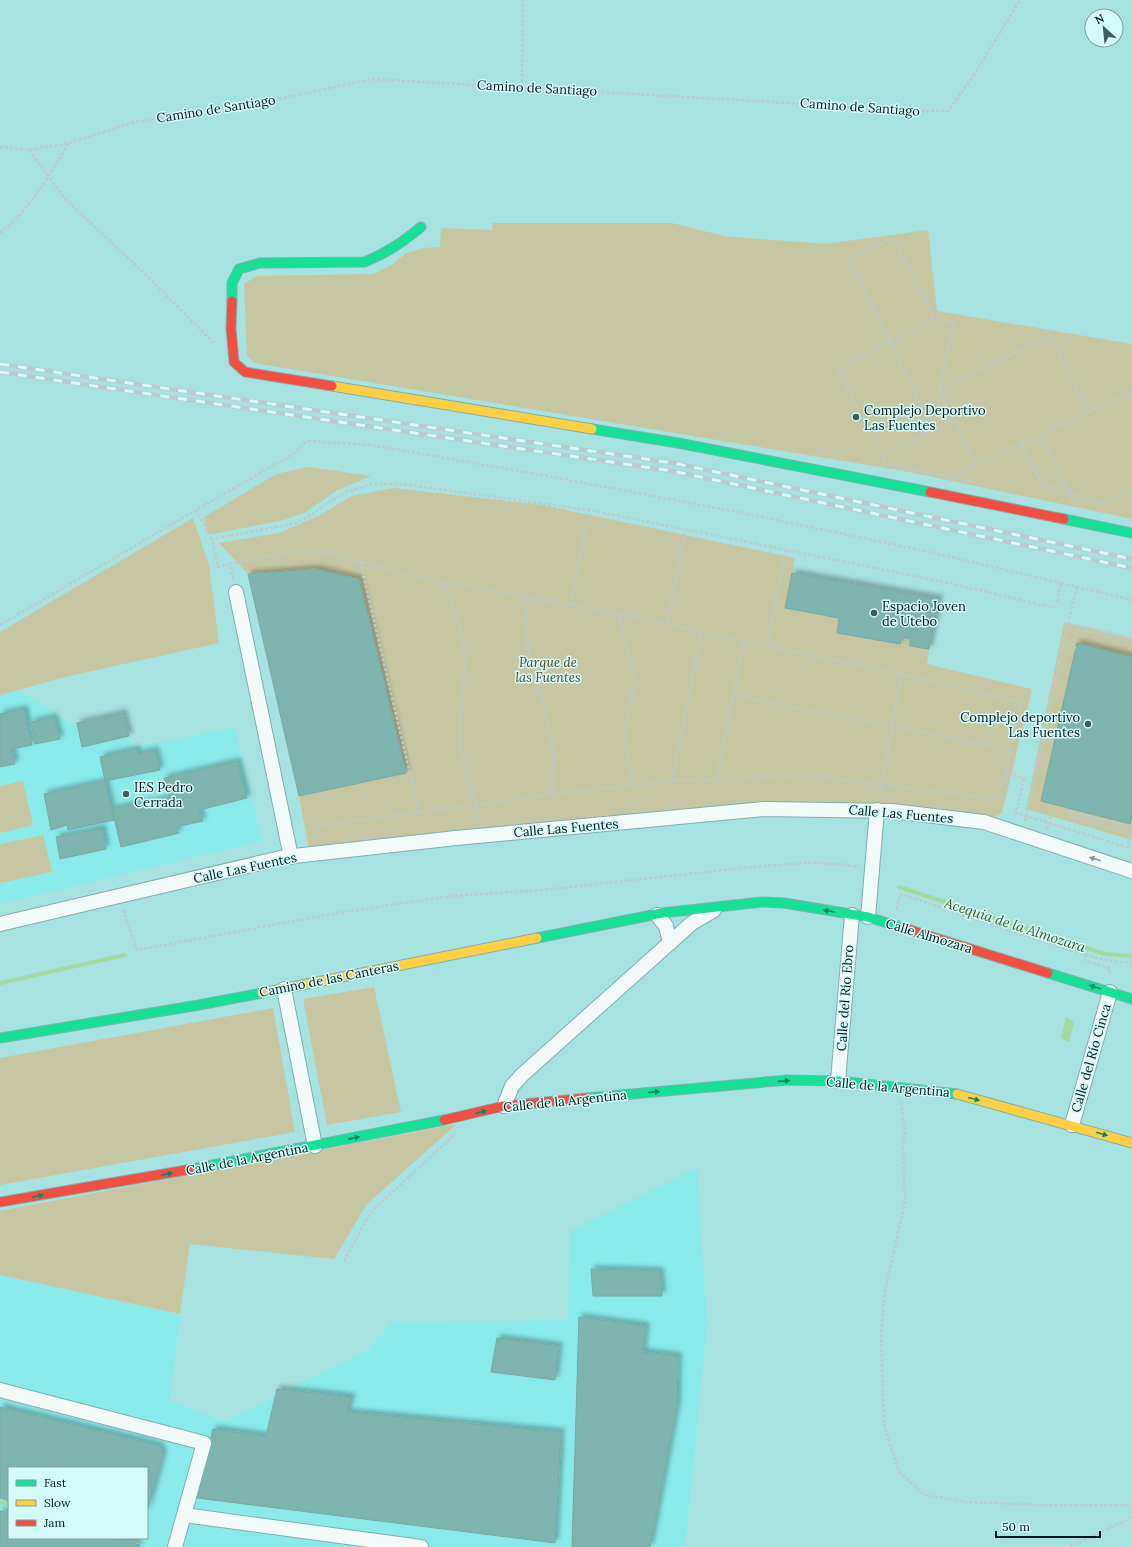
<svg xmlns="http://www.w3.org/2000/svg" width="1132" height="1547" viewBox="0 0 1132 1547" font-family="Lora,serif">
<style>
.built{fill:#8aeae9;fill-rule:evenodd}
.green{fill:#c6c7a2}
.water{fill:#a2da9d}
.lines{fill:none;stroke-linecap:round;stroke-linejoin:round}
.stream{stroke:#a2da9d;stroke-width:4}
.building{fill:#7db5ae;stroke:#78a8a2;filter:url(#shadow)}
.street-casing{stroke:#7fb0b0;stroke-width:16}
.fast-casing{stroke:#7fb0b0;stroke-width:11}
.slow-casing{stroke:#7fb0b0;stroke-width:11}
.jam-casing{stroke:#7fb0b0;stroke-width:11}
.path{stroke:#bacbca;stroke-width:2.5;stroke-dasharray:3 2;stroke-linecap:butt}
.street{stroke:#f2fbfa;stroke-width:14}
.fast{stroke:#16e098;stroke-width:9}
.slow{stroke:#ffcf43;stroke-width:9}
.jam{stroke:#f24e42;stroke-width:9}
.rail-casing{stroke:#bacbcb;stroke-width:4.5}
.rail{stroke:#d3fbfa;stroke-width:3;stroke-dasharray:9;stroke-linecap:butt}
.oneway{fill:#869594}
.oneway2{fill:#0d865e}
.poi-dot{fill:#3b5f5e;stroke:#d3fbfa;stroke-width:1.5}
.labels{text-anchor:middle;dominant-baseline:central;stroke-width:3;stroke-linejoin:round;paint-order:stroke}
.street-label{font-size:13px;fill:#021818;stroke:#d3fbfa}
.poi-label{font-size:13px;fill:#021818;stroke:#d3fbfa;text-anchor:start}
.park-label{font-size:13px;font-style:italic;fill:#5c421d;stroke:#d3fbfa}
.water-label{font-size:14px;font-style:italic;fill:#36591f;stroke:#d3fbfa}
</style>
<defs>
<filter id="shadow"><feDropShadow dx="3.5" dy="-3.5" stdDeviation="2" flood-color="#0004"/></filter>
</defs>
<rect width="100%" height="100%" fill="#a6e2e0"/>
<g class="built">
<path d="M20,690l51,34 52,-11 9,34 103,-19 27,113 -262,63v-209z"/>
<path d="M697,1168l10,157 -22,222h-685v-272l180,39 -10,87 55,20 144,-72 23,-27 176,-2 2,-89zM9,1468h138v70h-138z"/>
</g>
<g class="green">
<path d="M492,223h180l52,13 101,8 103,-14 9,81 195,33v175l-228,-48 -650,-108 -7,-8 -3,-71 13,-8 116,-2 20,-10 13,-11 18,-5 16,-1 1,-19 52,2z"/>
<path d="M308,467l63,9 -35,15 -30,21 -22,8 -76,15 -4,-18 72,-43z"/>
<path d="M394,488l148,17 253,53 -9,50 53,10 -2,15 63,11 2,-7 8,2v7l19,3 -2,15 105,25 -30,124 -18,9 -92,-11 -214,6 -368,38 -11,-59 107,-23 -47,-194 -43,-10 -68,5 -29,-31 60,-10 39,-17 34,-20z"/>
<path d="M193,518l16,47 10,78 -154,34 -65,18v-63z"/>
<path d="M1064,622l68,17v201l-106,-31z"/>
<path d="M23,781l10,44 -33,8v-47z"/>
<path d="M43,835l9,37 -52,11v-39z"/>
<path d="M374,987l27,125 -74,13 -24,-126z"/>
<path d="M273,1008l22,124 -295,53v-127z"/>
<path d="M457,1124l-90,80 -33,55 -144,-15 -10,70 -180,-39v-64z"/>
</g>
<path class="water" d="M1066,1017l8,5 -5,20 -8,-4z"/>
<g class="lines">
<g class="stream">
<path d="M899,887l206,67 27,2"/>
<path d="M0,983l125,-28"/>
<path d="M0,1502l9,2"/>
<path d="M132,1538l6,2"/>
</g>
</g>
<g class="building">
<path d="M316,569l43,10 47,194 -107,23 -51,-222z"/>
<path d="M792,573l147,26 -10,50 -19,-3v-7l-8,-2 -2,7 -63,-11 2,-15 -54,-10z"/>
<path d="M1077,643l55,14v158l-2,9 -89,-23z"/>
<path d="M24,709l8,36 -20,4 3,15 -15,3v-53z"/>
<path d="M123,713l6,23 -47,11 -5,-24z"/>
<path d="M54,717l6,22 -25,5 -4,-22z"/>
<path d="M136,749l3,5 16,-4 5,20 -55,11 -5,-24z"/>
<path d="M237,761l10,37 -48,12 4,11 -27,6 3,6 -58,14 -9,-38 58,-11 -6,-20z"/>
<path d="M105,781l9,39 -46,10 -1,-5 -16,5 -7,-36z"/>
<path d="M102,828l4,21 -46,10 -4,-22z"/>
<path d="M591,1269l69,2 2,25h-69z"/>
<path d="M579,1317l67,9 -3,26 35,4 -1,50 -27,141h-78z"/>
<path d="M497,1338l62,8 -4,34 -64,-8z"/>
<path d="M277,1389l75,8 -5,15 214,20 -6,111 -358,-45 16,-69 53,7z"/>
<path d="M0,1407l160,39 3,9 -16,57v-44h-138v33l-9,-3z"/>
<path d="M0,1511l9,2v25h102l29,7 -1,2h-139z"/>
</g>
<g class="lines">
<g class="street-casing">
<g id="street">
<path d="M236,592l55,265"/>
<path d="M657,915l9,11 4,17"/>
<path d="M868,917l9,-107"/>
<path d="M0,924l285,-67 171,-19 308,-29 128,2 92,11 148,49"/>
<path d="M284,989l31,157"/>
<path d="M838,1081l14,-166"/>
<path d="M504,1106l8,-20 10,-11 170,-152 22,-13"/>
<path d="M1072,1125l38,-133"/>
<path d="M0,1390l204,53 -29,104"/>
<path d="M184,1515l237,32"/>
</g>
</g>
<g class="fast-casing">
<g id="fast">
<path d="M232,301v-18l7,-14 21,-6 104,-1c22,-8 39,-20 57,-35"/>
<path d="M592,429l86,14 252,49"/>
<path d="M1064,519l68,14"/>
<path d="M537,938l125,-25 100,-11 22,1 84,14 42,13"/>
<path d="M1048,973l84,26"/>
<path d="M0,1038l199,-33 63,-12"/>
<path d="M587,1098l201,-18 50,1 119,13"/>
<path d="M192,1169l252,-49"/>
</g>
</g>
<g class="slow-casing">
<g id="slow">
<path d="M332,386l260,43"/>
<path d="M262,993l275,-55"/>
<path d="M957,1094l175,49"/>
</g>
</g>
<g class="jam-casing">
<g id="jam">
<path d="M232,301l-1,27 3,34 11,10 87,14"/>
<path d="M930,492l134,27"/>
<path d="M910,930l138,43"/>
<path d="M444,1120l60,-14 83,-8"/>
<path d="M0,1202l192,-33"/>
</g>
</g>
<g class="path">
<path d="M522,87l1,-87"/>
<path d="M0,147l29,3 40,-7 66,-21 119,-18 118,-25 436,25 87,7h53l24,-33 48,-78"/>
<path d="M29,150l37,50 80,75 70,70"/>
<path d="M0,233c30,-23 49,-58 69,-90"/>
<path d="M934,318l20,4 -15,67"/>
<path d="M1132,391l-111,53 22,41 61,18 28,-13"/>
<path d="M933,430l-84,-171 44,-21 41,80 -96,51 44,87 72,-37"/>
<path d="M1041,435l28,57 4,11 -3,-1"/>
<path d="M1021,444l-46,20 -36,-75 111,-53 38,76"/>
<path d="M882,456l3,7 102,22"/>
<path d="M950,477l25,-13"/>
<path d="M212,539l-16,-29 94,-54 17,-15 64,4 182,32 195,37 195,41 118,28"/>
<path d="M360,561l59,251"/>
<path d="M230,564l-12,3 -6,-28 85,-16 16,-9 10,-8 23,-14 26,-8h29l188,26 360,73 106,25"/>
<path d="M233,579l-3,-15 67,-13 37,3 78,22 255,47 34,10 200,41 119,28 -9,48 -13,49 -186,-23 -140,5 -120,13 -213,29 -23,4 2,13"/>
<path d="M443,582l16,43 6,33 -6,85 22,81"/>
<path d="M1077,587l-9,36 64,15"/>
<path d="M525,598l2,45 7,35 8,21 12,56 -2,39"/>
<path d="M1057,602l4,-19 71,17"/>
<path d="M571,605l18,-95"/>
<path d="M619,615l16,65 -11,56 9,50"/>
<path d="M667,623l18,-94"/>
<path d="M0,625l196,-115"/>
<path d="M767,646l19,-96"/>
<path d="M1076,648l-4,-2 4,-17 56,13"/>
<path d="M733,695l278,55"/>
<path d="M1005,773l19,5 -8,35 111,34 5,-16"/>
<path d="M716,780l28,-139"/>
<path d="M672,781l29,-148"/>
<path d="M893,797l-11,-2 -1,-4 20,-117"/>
<path d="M1071,810l-1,2 62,15"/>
<path d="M1070,812v4l60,18"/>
<path d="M1025,821l43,-198"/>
<path d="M1047,829l4,-13"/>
<path d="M896,909l5,-15 162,54 46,13 23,2"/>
<path d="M123,910l14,40 201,-37 113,-17 91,-6 210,-23 54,-4 35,1 18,3"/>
<path d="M1086,954l-1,7 25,7 -1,6"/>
<path d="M901,1102l4,30 -2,11 2,59 -20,88 -4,46 3,89 15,47 26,23 40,7 82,3h85"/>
<path d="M344,1261l27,-49 84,-78"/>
<path d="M1070,1547l62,-30"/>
</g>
<use href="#street" class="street"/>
<use href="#fast" class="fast"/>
<use href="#slow" class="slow"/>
<use href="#jam" class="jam"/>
<g class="rail-casing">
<g id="rail">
<path d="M0,364l673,99 459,96"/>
<path d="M0,372l672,99 460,97"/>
</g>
</g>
<use href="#rail" class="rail"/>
</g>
<defs><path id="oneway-solid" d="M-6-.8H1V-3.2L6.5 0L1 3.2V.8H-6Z"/></defs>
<use class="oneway" href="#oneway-solid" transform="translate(1095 859) rotate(-162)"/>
<g class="oneway2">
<use href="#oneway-solid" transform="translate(829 911) rotate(-170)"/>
<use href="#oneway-solid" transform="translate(1095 987) rotate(-162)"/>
<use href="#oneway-solid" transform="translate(784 1081) rotate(-4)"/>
<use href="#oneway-solid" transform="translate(654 1092) rotate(-5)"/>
<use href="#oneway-solid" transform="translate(974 1099) rotate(15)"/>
<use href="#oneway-solid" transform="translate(481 1112) rotate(-14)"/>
<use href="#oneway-solid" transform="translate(1102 1134) rotate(16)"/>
<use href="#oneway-solid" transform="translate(354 1138) rotate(-11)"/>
<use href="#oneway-solid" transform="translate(167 1174) rotate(-11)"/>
<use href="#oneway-solid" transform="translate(38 1196) rotate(-10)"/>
</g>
<g class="poi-dot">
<circle cx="856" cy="417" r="4"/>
<circle cx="874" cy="613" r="4"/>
<circle cx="1088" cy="724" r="4"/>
<circle cx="126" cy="794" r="4"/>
</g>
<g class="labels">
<g class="street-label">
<text transform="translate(537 88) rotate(3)">Camino de Santiago</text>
<text transform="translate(860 107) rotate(4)">Camino de Santiago</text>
<text transform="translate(216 109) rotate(-9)">Camino de Santiago</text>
<text transform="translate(901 814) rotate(5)">Calle Las Fuentes</text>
<text transform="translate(566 828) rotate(-5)">Calle Las Fuentes</text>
<text transform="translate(245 868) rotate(-12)">Calle Las Fuentes</text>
<text transform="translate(929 936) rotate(17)">Calle Almozara</text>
<text transform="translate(329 979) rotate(-11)">Camino de las Canteras</text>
<text transform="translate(845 998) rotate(-86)">Calle del Río Ebro</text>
<text transform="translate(1091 1058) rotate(-74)">Calle del Río Cinca</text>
<text transform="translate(888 1087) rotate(5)">Calle de la Argentina</text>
<text transform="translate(565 1101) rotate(-6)">Calle de la Argentina</text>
<text transform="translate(247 1159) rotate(-11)">Calle de la Argentina</text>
</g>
<g class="poi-label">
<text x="864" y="410">Complejo Deportivo<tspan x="864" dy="15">Las Fuentes</tspan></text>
<text x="882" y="606">Espacio Joven<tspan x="882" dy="15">de Utebo</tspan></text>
<text x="1080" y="717" text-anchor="end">Complejo deportivo<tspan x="1080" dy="15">Las Fuentes</tspan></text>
<text x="134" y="787">IES Pedro<tspan x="134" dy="15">Cerrada</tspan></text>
</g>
<g class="park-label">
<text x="548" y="662">Parque de<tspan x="548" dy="15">las Fuentes</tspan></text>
</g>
<g class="water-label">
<text transform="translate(1015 925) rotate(18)">Acequia de la Almozara</text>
</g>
</g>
<rect x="8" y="1467" width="140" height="72" fill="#d3fbfa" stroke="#7fa0a0"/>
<rect x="16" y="1480" width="20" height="6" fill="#16e098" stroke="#7fa0a0"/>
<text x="44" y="1487" font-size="12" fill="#021818">Fast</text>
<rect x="16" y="1500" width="20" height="6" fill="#ffcf43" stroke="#7fa0a0"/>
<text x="44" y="1507" font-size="12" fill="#021818">Slow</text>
<rect x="16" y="1520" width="20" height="6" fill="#f24e42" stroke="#7fa0a0"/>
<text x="44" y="1527" font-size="12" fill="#021818">Jam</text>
<g transform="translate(1104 28) rotate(333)"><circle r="19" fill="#d3fbfa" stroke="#7fa0a0"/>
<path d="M0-3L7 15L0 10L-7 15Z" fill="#3b5f5e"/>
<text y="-6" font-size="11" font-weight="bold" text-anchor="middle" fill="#021818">N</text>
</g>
<path d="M996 1531v6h104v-6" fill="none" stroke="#021818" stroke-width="2"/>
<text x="1002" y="1531" font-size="12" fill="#021818" stroke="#d3fbfa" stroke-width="3" paint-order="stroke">50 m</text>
</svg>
